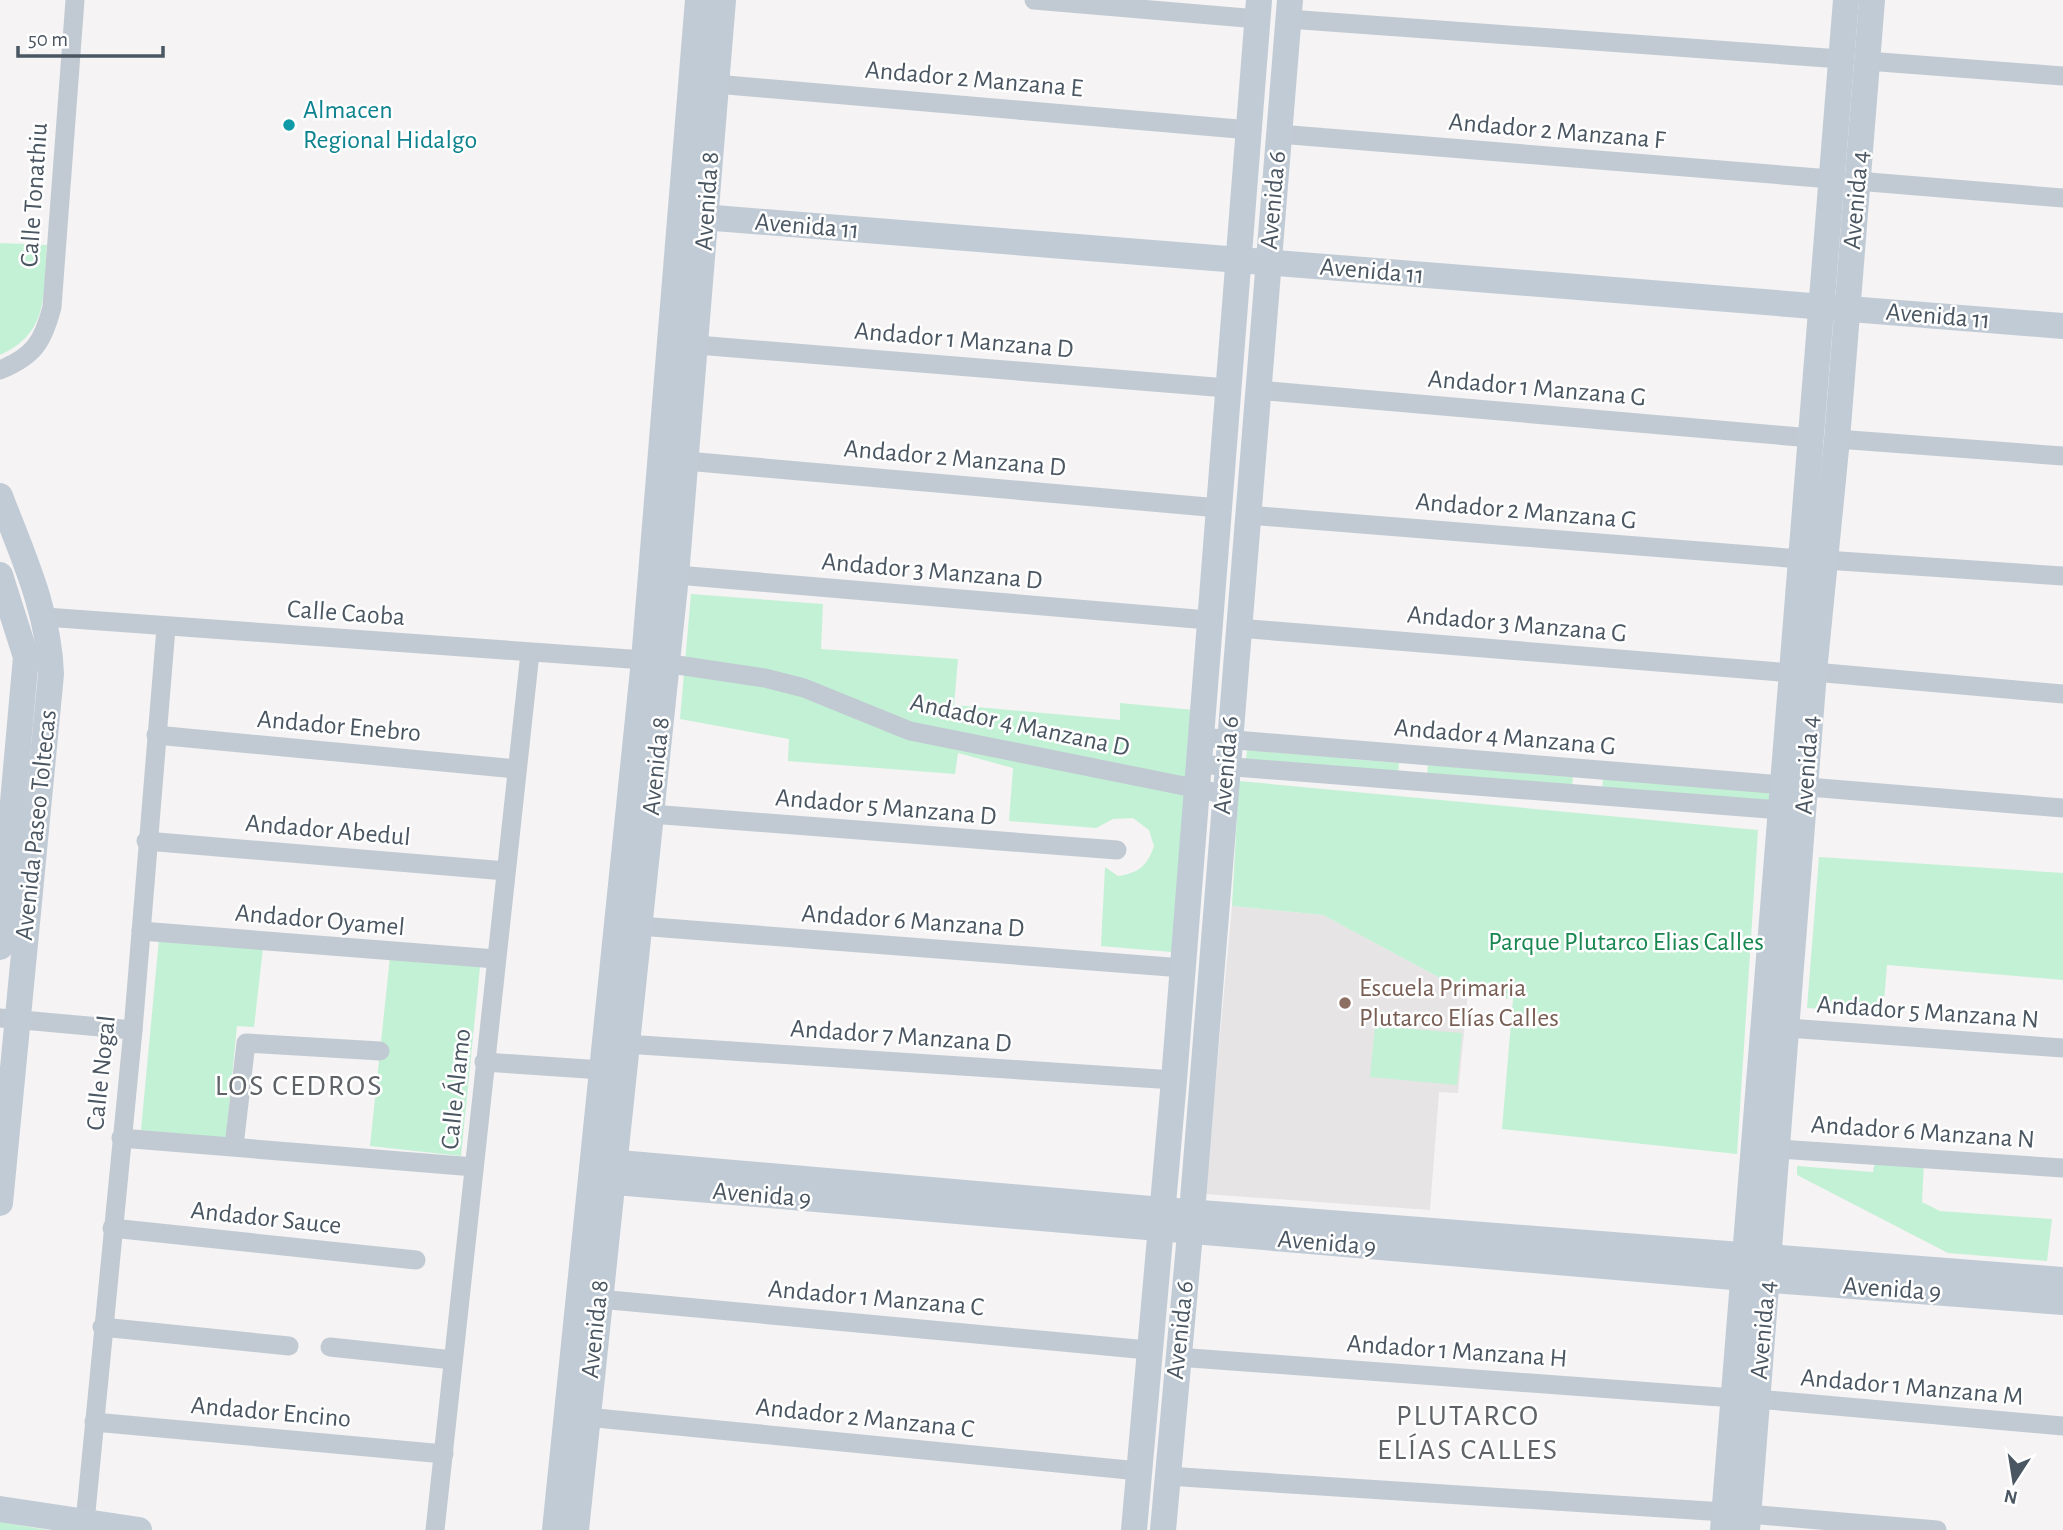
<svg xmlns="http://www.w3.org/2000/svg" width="2063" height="1530" viewBox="0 0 2063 1530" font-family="'Alegreya Sans',sans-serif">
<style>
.education{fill:#e6e4e5}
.green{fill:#c3f1d5}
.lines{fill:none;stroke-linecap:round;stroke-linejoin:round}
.street{stroke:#c1cad2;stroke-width:19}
.secondary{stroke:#c1cbd6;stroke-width:26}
.culture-dot{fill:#0f9aa8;stroke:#fff;stroke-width:2.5}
.education-dot{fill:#8d6e63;stroke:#fff;stroke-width:2.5}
.labels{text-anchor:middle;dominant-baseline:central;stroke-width:5;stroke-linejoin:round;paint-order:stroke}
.street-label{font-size:26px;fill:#4a5661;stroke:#fff}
.culture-label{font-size:26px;fill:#0d838f;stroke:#fff;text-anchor:start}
.park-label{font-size:26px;fill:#17864f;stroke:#fff}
.education-label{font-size:26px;fill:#785e54;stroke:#fff;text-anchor:start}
.quarter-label{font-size:30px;letter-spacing:2px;fill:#5f6368;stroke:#fff}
</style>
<rect width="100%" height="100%" fill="#f5f3f3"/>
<path class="education" d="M1232,906l91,9 145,78 -10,100 -19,-1 -9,118 -225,-16z"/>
<g class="green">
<path d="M0,243l47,2c-4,48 3,88 -47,110z"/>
<path d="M691,594l132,10 -2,45 137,10 -4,46 166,15v-17l74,7 -22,242 -71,-6 4,-79 13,9c21,-3 29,-10 36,-30l-5,-16 -16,-12 -20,1 -17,9 -87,-7 4,-53 -55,-15 -3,21 -167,-13 1,-22 -109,-20z"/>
<path d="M1247,750l152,13 -1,11 -152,-14z"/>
<path d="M1428,765l145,12 -1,10 -145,-11z"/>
<path d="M1603,779l167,12 -1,12 -167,-13z"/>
<path d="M1239,781l519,49 -21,324 -235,-25 11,-130 -45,-6 -145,-78 -91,-9z"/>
<path d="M1819,857l244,16v107l-176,-15 -4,48 -76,-5z"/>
<path d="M159,939l104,9 -9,79 -17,-1 -11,112 -85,-8z"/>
<path d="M390,957l90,10 -19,189 -91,-10z"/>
<path d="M1375,1026l87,7 -5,52 -87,-8z"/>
<path d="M1875,1160l49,3 -2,39 18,9 112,8 -5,42 -99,-8 -151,-78v-9l76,6z"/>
<path d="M0,1522l48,8h-48z"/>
</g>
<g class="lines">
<g class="street">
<path d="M1034,0l224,19"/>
<path d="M1288,19l553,40"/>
<path d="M1867,61l196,15"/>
<path d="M704,83l546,47"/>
<path d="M1279,134l552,45"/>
<path d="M1857,181l206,17"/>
<path d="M697,345l530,43"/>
<path d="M0,370c34,-14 43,-28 52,-63l23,-307"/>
<path d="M1257,390l554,48"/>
<path d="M1837,439l226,17"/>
<path d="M686,461l533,47"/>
<path d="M1247,515l554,44"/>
<path d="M1825,560l238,16"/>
<path d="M665,574l543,46"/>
<path d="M45,617l599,43 121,18 39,10 106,43 314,63"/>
<path d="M1238,628l555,45"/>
<path d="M1814,672l249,22"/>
<path d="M156,735l361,34"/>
<path d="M1199,737l864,71"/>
<path d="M1197,764l595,47"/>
<path d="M651,814l466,36"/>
<path d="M146,841l360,30"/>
<path d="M639,926l544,42"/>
<path d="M141,931l355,28"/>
<path d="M0,1018l133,12"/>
<path d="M1788,1028l275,20"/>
<path d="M625,1044l549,36"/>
<path d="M484,1062l118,8"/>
<path d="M121,1138l353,29"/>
<path d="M234,1146l12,-103 134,8"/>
<path d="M1779,1149l284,19"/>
<path d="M112,1228l304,32"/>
<path d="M599,1299l549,51"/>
<path d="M102,1327l187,19"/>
<path d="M330,1347l123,13"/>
<path d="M1177,1357l557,41"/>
<path d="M1757,1399l306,27"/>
<path d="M586,1417l553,54"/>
<path d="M94,1422l350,32"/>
<path d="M1167,1476l557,36"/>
<path d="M1748,1514l189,16"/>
<path d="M85,1522l48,-492 33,-402"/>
<path d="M435,1530l95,-877"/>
</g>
<g class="secondary">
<path d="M690,216l1373,110"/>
<path d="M0,496c22,58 49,115 51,178l-51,529"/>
<path d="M0,575l26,82 -26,290"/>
<path d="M596,1161l566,49 901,70"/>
<path d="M592,1180l1153,98 318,24"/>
<path d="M0,1509l139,21"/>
<path d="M555,1530l89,-870 54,-660"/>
<path d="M576,1530l100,-954 47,-576"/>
<path d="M1134,1530l40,-450 85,-1080"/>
<path d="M1163,1530l29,-318 98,-1212"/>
<path d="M1723,1530l123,-1530"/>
<path d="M1747,1530l67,-858 23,-233 35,-439"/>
</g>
</g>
<circle class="culture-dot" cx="289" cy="125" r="7"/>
<circle class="education-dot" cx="1345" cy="1003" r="7"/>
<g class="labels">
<g class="street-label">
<text transform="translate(974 79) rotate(5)">Andador 2 Manzana E</text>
<text transform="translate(1557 131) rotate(5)">Andador 2 Manzana F</text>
<text transform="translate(34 195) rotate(-86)">Calle Tonathiu</text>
<text transform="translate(1273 200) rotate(-85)">Avenida 6</text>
<text transform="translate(1856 200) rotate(-85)">Avenida 4</text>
<text transform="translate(707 201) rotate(-86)">Avenida 8</text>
<text transform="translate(807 226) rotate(5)">Avenida 11</text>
<text transform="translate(1372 271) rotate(5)">Avenida 11</text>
<text transform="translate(1938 316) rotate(5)">Avenida 11</text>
<text transform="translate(964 340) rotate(5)">Andador 1 Manzana D</text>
<text transform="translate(1537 388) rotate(5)">Andador 1 Manzana G</text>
<text transform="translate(955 458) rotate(5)">Andador 2 Manzana D</text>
<text transform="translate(1526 511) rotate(5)">Andador 2 Manzana G</text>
<text transform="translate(932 571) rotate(5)">Andador 3 Manzana D</text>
<text transform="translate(346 613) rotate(4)">Calle Caoba</text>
<text transform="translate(1517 624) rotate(5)">Andador 3 Manzana G</text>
<text transform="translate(1020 725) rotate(12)">Andador 4 Manzana D</text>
<text transform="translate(339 726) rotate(5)">Andador Enebro</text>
<text transform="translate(1505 737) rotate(5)">Andador 4 Manzana G</text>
<text transform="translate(1226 765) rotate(-85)">Avenida 6</text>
<text transform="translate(1807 765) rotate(-86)">Avenida 4</text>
<text transform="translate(656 766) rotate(-84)">Avenida 8</text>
<text transform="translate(886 807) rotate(5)">Andador 5 Manzana D</text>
<text transform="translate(36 825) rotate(-84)">Avenida Paseo Toltecas</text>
<text transform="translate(328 830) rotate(5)">Andador Abedul</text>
<text transform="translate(320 920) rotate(5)">Andador Oyamel</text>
<text transform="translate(913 921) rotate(4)">Andador 6 Manzana D</text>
<text transform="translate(1928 1012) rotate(4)">Andador 5 Manzana N</text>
<text transform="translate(901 1036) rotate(4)">Andador 7 Manzana D</text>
<text transform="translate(101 1073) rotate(-84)">Calle Nogal</text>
<text transform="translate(456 1089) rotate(-84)">Calle Álamo</text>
<text transform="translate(1923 1132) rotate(4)">Andador 6 Manzana N</text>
<text transform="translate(762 1195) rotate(5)">Avenida 9</text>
<text transform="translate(266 1218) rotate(6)">Andador Sauce</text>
<text transform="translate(1327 1243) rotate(5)">Avenida 9</text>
<text transform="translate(1892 1289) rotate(4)">Avenida 9</text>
<text transform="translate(876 1298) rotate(5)">Andador 1 Manzana C</text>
<text transform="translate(595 1329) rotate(-84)">Avenida 8</text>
<text transform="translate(1180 1330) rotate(-84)">Avenida 6</text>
<text transform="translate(1763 1330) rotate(-85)">Avenida 4</text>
<text transform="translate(1457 1351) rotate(4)">Andador 1 Manzana H</text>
<text transform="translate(1912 1387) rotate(5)">Andador 1 Manzana M</text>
<text transform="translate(271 1412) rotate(5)">Andador Encino</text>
<text transform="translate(865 1418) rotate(6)">Andador 2 Manzana C</text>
</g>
<g class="culture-label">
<text x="303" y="110">Almacen<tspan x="303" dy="30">Regional Hidalgo</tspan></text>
</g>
<g class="park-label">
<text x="1626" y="942">Parque Plutarco Elias Calles</text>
</g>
<g class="education-label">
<text x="1359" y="988">Escuela Primaria<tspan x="1359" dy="30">Plutarco Elías Calles</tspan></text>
</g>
<g class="quarter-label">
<text x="299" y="1086">LOS CEDROS</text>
<text x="1468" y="1416">PLUTARCO<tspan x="1468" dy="34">ELÍAS CALLES</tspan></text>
</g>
</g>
<g transform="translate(2014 1481) rotate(192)" stroke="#ffffff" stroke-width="5" paint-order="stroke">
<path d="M0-5L12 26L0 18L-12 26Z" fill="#4a5661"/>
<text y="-10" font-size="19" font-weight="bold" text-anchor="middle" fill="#4a5661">N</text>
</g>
<path d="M18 46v10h145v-10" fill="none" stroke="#4a5661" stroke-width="3.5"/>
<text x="28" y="46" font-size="21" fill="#4a5661" stroke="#ffffff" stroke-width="5" paint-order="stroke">50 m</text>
</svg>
